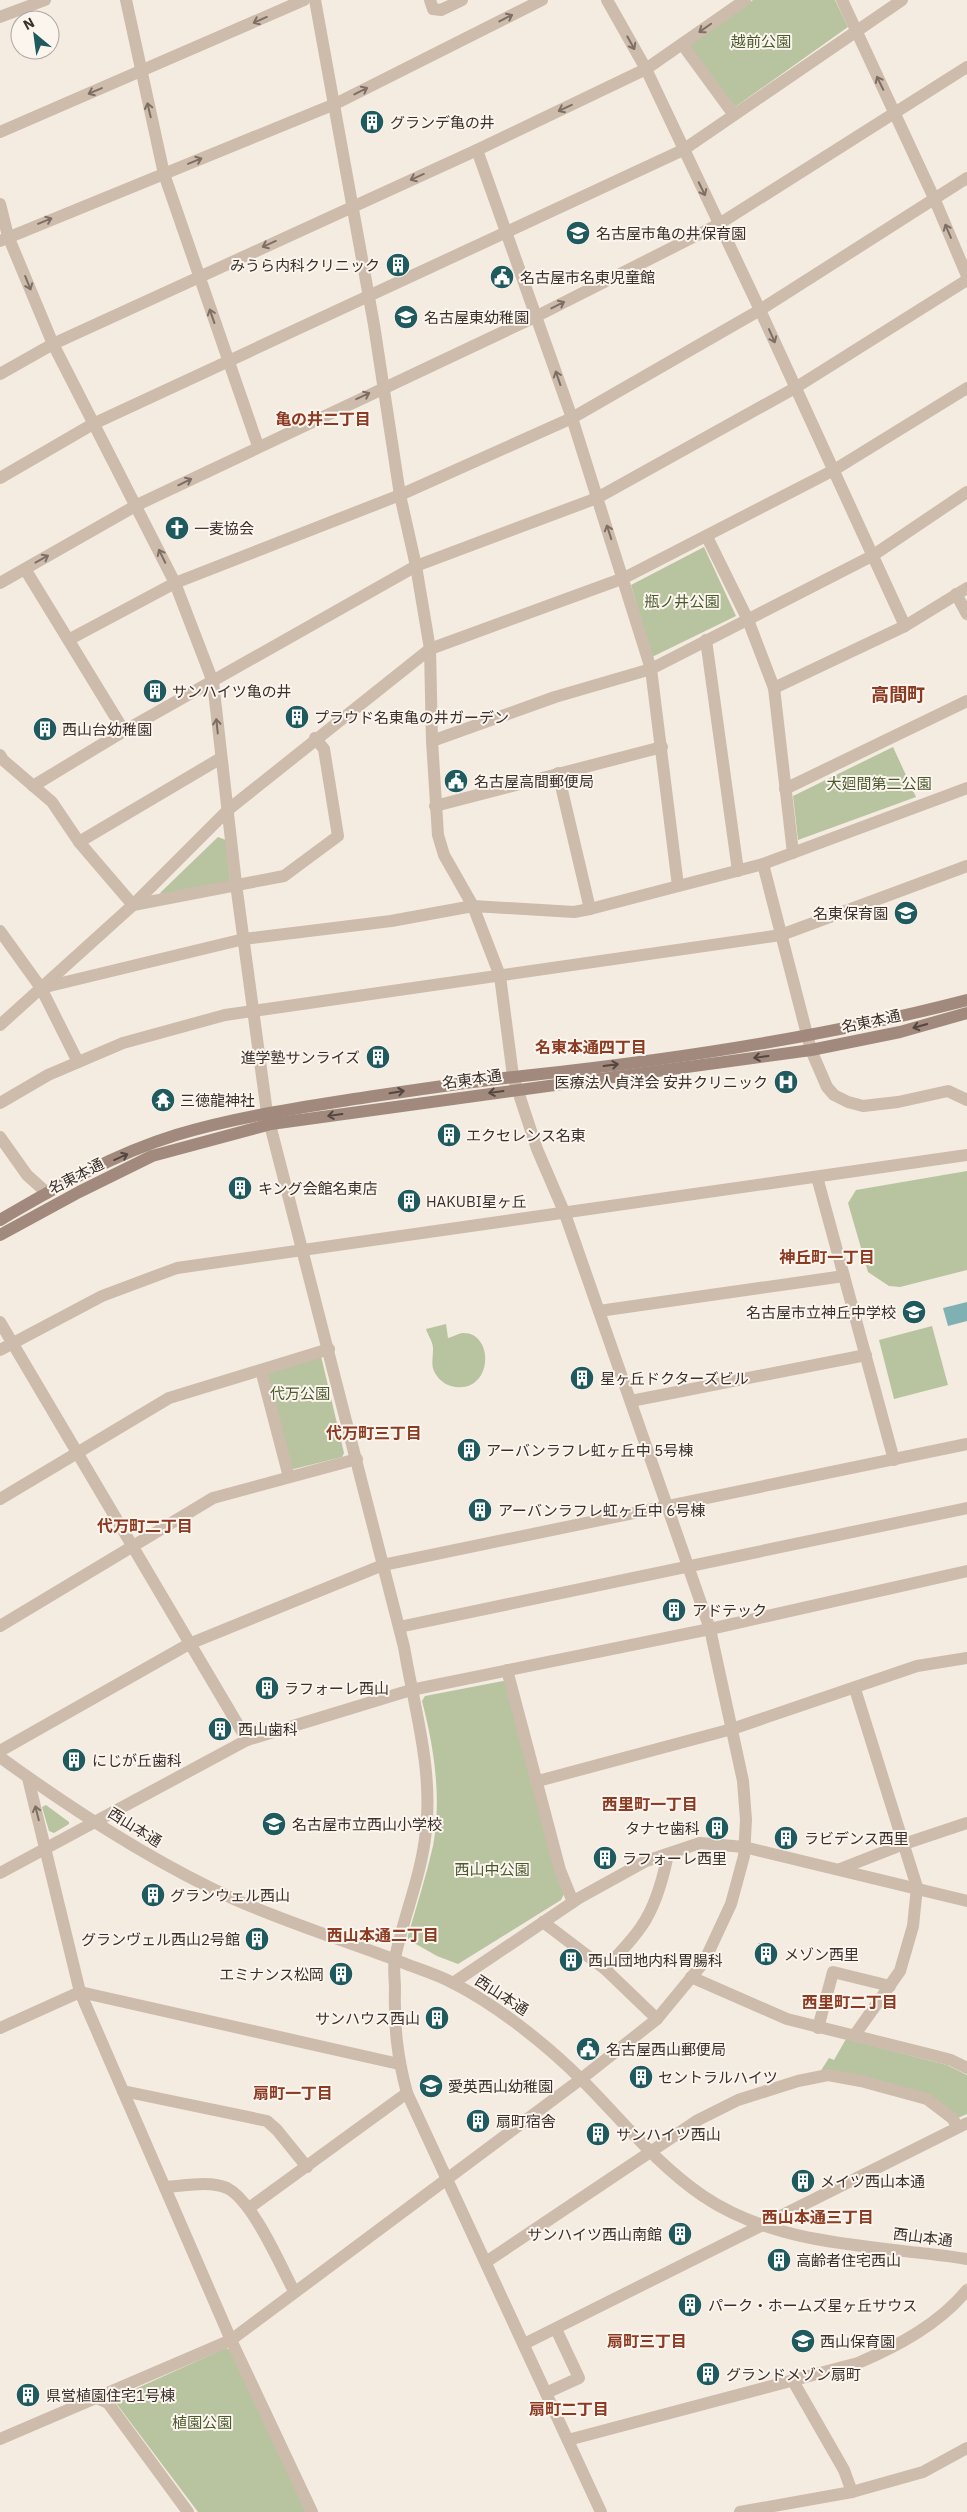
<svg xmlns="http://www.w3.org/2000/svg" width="967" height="2512" viewBox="0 0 967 2512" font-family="'IBM Plex Sans','Noto Sans JP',sans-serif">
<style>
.green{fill:#b8c4a0}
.water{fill:#7fb0b2}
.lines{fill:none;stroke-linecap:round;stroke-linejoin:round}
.minor{stroke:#cdbbac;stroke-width:12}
.tertiary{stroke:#cdbbac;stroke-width:12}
.secondary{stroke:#a18a7d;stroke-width:12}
.oneway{stroke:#7d6f65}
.oneway2{stroke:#544640}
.labels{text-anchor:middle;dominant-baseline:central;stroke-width:4;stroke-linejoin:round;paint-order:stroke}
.park-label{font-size:15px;fill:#4a5a2e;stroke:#fbf5ee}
.poi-label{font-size:15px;fill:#3b302b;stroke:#fbf5ee;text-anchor:start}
.street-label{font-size:15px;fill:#3b302b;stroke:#fbf5ee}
.neighbourhood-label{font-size:16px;font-weight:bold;fill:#8c3b22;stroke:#fbf5ee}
.quarter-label{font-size:18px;font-weight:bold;fill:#8c3b22;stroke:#fbf5ee}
</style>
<rect width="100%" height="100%" fill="#f4ebe1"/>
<g class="green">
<path d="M753,0h82l13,27 -113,80 -46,-62z"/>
<path d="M704,547l32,69 -84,41 -21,-72z"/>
<path d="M893,747l23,50 -118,43 -5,-44z"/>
<path d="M218,837l8,3 4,42 -65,17 -5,-6z"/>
<path d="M967,1171v99l-67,17 -11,-1 -21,-14 -20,-69 8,-13z"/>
<path d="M446,1324l2,14c4,-1 10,-4 14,-5 32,-2 32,58 -6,54 -8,-1 -15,-5 -19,-11 -7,-9 -4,-16 -4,-26 1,-6 -5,-15 -7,-21z"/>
<path d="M932,1326l16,59 -54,14 -15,-59z"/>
<path d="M321,1356l23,97 -2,4 -48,12 -5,-1 -24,-97z"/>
<path d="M503,1681l5,2 56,211 -3,6 -103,64 -21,-8 -30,-17c9,-31 19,-62 26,-93 9,-48 1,-99 -11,-145l3,-5z"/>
<path d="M46,1805l23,17v2l-15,9 -5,-2 -7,-24z"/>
<path d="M846,2039l101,26 20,10v39l-9,4 -3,-5 -135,-41 9,-14 5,2z"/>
<path d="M226,2348l5,2 75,162h-108l-85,-113z"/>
</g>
<path class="water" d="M967,1302v19l-19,5 -5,-18z"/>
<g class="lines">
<g class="minor">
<path d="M126,0l38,174 94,272"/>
<path d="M430,0l3,9 8,1 21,-10"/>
<path d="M607,0l39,69 114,241 145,316"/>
<path d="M842,0l92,198 33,78"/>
<path d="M682,44l52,71"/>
<path d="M0,132l304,-132"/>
<path d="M477,150l95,268 79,251 27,217"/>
<path d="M0,204l8,32 45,108 122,239 38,99 23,202 31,229 137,534c10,60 29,121 22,183 -4,44 -22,85 -31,128 -2,10 0,21 0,31 -1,37 2,67 12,104l194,419"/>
<path d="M0,241l335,-137 207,-104"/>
<path d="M0,374l53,-30 424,-194 169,-81 99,-69"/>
<path d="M707,537l41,83 26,68 19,165"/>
<path d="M25,569l99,162"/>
<path d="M0,583l137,-78 400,-189 182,-92 248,-157"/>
<path d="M956,594l11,20"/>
<path d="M70,639l105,-56 225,-88 172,-77 188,-108 207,-132"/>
<path d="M706,640l32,231"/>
<path d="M774,688l131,-62 62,-38"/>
<path d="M432,741l123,-44 96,-28 221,-113 95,-64"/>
<path d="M558,773l32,136"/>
<path d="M33,786l91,-55 292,-165 181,-68 198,-110 172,-108"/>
<path d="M785,789l182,-88"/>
<path d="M435,806l227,-59"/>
<path d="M79,842l142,-84"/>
<path d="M763,864l48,186 16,37 7,8 14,7 15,4 35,-4 50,-11 19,9"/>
<path d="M133,905l151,-29 54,-40 -14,-87 -9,-11"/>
<path d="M0,931l41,57 37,74"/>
<path d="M41,988l203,-49 147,-18 82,-15 101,6 16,-3 173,-45 204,-76"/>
<path d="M0,1103l48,-28 75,-32 102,-28 556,-80 186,-69"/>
<path d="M0,1137l27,38 20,18"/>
<path d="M817,1177l77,283"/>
<path d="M599,1311l245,-35"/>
<path d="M0,1322l247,418"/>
<path d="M0,1350l102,-54 75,-28 790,-113"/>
<path d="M261,1370l28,107"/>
<path d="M631,1401l235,-46"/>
<path d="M0,1499l169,-101 160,-49"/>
<path d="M0,1626l213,-128 144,-39"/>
<path d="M399,1627l568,-119"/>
<path d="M507,1670l53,200 13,32"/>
<path d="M0,1751l189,-107 194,-79 584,-121"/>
<path d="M28,1778l52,214 151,348 81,172"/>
<path d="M538,1781l194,-52 185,-63 50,-8"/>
<path d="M840,1869l64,-25 63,-21"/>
<path d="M543,1922l62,47 52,50"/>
<path d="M605,1969c12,-14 26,-27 36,-42 15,-21 22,-48 27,-73"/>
<path d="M691,1977l96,42 145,36 19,5 16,8"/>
<path d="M453,1983l126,-85 67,-37 54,-18 44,4 223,54"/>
<path d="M0,2028l80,-36 319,72"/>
<path d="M818,2028l15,-56 57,14"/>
<path d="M854,2036l46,-65 13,-45 4,-39 -62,-198"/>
<path d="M123,2091l144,30 10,9 30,37"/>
<path d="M165,2187c18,-1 45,-7 62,1 26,13 53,77 67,103"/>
<path d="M249,2208l158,-115"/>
<path d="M486,2262l212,-142 40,-20 60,-19 30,-6 33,6 66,18 25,19 6,9"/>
<path d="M231,2340l350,-261"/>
<path d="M524,2344l443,-221"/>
<path d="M793,2381l51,89 8,22"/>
<path d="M546,2393l33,-15 -23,-49"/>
<path d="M97,2398l11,5 80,109"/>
<path d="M568,2440l290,-77c40,-17 81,-39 109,-73"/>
</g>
<g class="tertiary">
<path d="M315,0l59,325 26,170 16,71 14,83 2,92 6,94 6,20 29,51 27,70 13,100 24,73 28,65 145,415 33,152 3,39 -2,36 -13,48 -27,58 -47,57 -76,60"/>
<path d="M0,17l45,-17"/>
<path d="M0,478l93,-54 590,-274 219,-150"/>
<path d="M0,755l3,5 49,42 27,40 54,63"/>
<path d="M0,1025l133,-120 96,-96 201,-160 194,-71 210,-108 133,-82"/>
<path d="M0,1757c74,54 151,104 234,142 54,24 112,42 167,63 17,7 36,12 52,21 45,23 94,62 129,97 40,40 74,84 121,116 77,52 175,49 264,63"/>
<path d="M0,1873l247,-133 164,-50 299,-61 257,-58"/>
<path d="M0,2439l231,-99"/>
<path d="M740,2512l112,-20 71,-20 44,-24"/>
</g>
<g class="secondary">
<path d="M0,1220c56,-33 114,-66 176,-85 56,-17 115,-26 172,-35 61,-9 123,-19 184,-25 147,-16 293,-38 435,-75"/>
<path d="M0,1235l79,-43 73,-36 119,-32 540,-74 89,-18 67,-19"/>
</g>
</g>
<defs><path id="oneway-shaft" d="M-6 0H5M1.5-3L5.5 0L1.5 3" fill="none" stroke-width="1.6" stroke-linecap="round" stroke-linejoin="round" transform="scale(1.25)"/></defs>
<g class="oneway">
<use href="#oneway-shaft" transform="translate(506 18) rotate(-27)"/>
<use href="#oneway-shaft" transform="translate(260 20) rotate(156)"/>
<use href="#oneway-shaft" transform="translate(705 28) rotate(145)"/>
<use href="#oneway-shaft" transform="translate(631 43) rotate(61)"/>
<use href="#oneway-shaft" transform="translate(880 83) rotate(-116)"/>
<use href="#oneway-shaft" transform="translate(95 91) rotate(157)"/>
<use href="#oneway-shaft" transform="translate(361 91) rotate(-27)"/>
<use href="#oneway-shaft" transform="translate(565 108) rotate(155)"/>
<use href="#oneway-shaft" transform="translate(149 110) rotate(-103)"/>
<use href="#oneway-shaft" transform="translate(195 161) rotate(-22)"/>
<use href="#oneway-shaft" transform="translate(417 177) rotate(156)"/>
<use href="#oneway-shaft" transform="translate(702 189) rotate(64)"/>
<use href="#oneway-shaft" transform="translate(45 221) rotate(-22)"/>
<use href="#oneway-shaft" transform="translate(948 231) rotate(-113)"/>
<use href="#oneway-shaft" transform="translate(269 244) rotate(156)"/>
<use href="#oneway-shaft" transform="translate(28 283) rotate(68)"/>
<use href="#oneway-shaft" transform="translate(558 305) rotate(-27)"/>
<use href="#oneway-shaft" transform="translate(212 316) rotate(-109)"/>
<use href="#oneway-shaft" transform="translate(772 336) rotate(66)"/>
<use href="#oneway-shaft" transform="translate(558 378) rotate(-109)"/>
<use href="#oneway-shaft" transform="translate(363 396) rotate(-25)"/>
<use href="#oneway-shaft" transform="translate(185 482) rotate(-26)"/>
<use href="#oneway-shaft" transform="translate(609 532) rotate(-108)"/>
<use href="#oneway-shaft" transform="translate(162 556) rotate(-116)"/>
<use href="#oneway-shaft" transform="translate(42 559) rotate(-29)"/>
<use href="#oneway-shaft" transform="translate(217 726) rotate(-96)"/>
<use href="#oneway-shaft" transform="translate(37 1813) rotate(-104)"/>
</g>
<g class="oneway2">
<use href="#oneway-shaft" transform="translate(920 1026) rotate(164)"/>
<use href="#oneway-shaft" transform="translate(761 1057) rotate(172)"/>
<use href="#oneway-shaft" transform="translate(611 1065) rotate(-7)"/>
<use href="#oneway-shaft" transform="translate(397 1092) rotate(-9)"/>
<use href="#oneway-shaft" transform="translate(496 1092) rotate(172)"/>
<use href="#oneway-shaft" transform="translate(335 1115) rotate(172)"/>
<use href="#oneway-shaft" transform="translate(121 1157) rotate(-24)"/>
</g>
<defs>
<g id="building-disc" transform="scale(1.25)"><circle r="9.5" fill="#1f5a5e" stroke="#fbf5ee"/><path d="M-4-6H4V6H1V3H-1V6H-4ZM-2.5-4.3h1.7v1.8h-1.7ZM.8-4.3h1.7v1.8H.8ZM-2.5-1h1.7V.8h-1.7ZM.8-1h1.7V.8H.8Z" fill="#fff"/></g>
<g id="school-disc" transform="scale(1.25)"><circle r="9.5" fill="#1f5a5e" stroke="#fbf5ee"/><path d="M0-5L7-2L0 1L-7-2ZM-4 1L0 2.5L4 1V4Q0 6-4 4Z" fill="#fff"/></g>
<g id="civic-disc" transform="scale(1.25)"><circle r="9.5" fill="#1f5a5e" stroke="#fbf5ee"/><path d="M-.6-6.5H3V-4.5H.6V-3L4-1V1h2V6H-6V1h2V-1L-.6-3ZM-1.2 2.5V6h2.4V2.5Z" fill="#fff"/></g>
<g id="church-disc" transform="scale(1.25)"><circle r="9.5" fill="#1f5a5e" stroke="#fbf5ee"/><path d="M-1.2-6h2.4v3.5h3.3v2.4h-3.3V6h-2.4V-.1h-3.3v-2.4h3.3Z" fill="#fff"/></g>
<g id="hospital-disc" transform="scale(1.25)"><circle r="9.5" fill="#1f5a5e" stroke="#fbf5ee"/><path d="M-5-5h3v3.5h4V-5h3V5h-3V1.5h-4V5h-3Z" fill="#fff"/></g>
<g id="temple-disc" transform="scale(1.25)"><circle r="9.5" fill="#1f5a5e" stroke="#fbf5ee"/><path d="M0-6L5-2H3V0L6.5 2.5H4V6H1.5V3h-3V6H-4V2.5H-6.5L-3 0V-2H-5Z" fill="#fff"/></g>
</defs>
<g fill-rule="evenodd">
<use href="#building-disc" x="372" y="122"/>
<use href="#school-disc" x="578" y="233"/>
<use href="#building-disc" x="398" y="265"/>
<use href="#civic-disc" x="502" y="277"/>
<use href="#school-disc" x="406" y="317"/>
<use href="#church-disc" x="177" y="528"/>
<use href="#building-disc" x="155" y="691"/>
<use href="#building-disc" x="297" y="717"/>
<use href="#building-disc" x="45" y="729"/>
<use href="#civic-disc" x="456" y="781"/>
<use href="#school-disc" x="906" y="913"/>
<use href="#building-disc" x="378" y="1057"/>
<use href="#hospital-disc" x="786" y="1082"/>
<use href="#temple-disc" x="163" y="1100"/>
<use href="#building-disc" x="449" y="1135"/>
<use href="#building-disc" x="240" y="1188"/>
<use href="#building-disc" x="409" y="1201"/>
<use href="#school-disc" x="914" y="1312"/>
<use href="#building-disc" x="582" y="1378"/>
<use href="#building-disc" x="469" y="1450"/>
<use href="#building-disc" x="480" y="1510"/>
<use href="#building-disc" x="674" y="1610"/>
<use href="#building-disc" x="267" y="1688"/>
<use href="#building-disc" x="220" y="1729"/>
<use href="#building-disc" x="74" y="1760"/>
<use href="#school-disc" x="274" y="1824"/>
<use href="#building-disc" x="717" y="1828"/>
<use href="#building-disc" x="786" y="1838"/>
<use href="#building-disc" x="605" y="1858"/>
<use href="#building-disc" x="153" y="1895"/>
<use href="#building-disc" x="257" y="1939"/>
<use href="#building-disc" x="766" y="1954"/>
<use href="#building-disc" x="571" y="1960"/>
<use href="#building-disc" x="341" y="1974"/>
<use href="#building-disc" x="437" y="2018"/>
<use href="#civic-disc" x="588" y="2049"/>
<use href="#building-disc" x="641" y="2077"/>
<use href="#school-disc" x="431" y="2086"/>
<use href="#building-disc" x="478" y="2121"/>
<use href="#building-disc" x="598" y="2134"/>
<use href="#building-disc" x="803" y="2181"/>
<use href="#building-disc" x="680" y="2234"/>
<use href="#building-disc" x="779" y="2260"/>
<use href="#building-disc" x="690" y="2305"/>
<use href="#school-disc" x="803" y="2341"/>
<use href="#building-disc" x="708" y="2374"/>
<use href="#building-disc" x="28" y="2395"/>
</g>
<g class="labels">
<g class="park-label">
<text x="761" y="41">越前公園</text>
<text x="682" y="601">瓶ノ井公園</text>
<text x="879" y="783">大廻間第二公園</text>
<text x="300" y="1393">代万公園</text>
<text x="492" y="1869">西山中公園</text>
<text x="202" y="2422">植園公園</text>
</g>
<g class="poi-label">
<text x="390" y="122">グランデ亀の井</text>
<text x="596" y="233">名古屋市亀の井保育園</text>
<text x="380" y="265" text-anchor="end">みうら内科クリニック</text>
<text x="520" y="277">名古屋市名東児童館</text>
<text x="424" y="317">名古屋東幼稚園</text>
<text x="194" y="528">一麦協会</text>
<text x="172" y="691">サンハイツ亀の井</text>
<text x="314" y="717">プラウド名東亀の井ガーデン</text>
<text x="62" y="729">西山台幼稚園</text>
<text x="474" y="781">名古屋高間郵便局</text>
<text x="888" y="913" text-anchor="end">名東保育園</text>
<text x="360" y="1057" text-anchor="end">進学塾サンライズ</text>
<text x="768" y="1082" text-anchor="end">医療法人貞洋会 安井クリニック</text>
<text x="180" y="1100">三徳龍神社</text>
<text x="466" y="1135">エクセレンス名東</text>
<text x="258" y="1188">キング会館名東店</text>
<text x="426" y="1201">HAKUBI星ヶ丘</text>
<text x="896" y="1312" text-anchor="end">名古屋市立神丘中学校</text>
<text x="600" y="1378">星ヶ丘ドクターズビル</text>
<text x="486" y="1450">アーバンラフレ虹ヶ丘中 5号棟</text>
<text x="498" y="1510">アーバンラフレ虹ヶ丘中 6号棟</text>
<text x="692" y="1610">アドテック</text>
<text x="284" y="1688">ラフォーレ西山</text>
<text x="238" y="1729">西山歯科</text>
<text x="92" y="1760">にじが丘歯科</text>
<text x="292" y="1824">名古屋市立西山小学校</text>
<text x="700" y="1828" text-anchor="end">タナセ歯科</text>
<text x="804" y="1838">ラビデンス西里</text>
<text x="622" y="1858">ラフォーレ西里</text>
<text x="170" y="1895">グランウェル西山</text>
<text x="240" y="1939" text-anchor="end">グランヴェル西山2号館</text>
<text x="784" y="1954">メゾン西里</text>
<text x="588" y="1960">西山団地内科胃腸科</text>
<text x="324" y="1974" text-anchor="end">エミナンス松岡</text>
<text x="420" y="2018" text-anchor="end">サンハウス西山</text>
<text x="606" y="2049">名古屋西山郵便局</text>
<text x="658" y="2077">セントラルハイツ</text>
<text x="448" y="2086">愛英西山幼稚園</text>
<text x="496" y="2121">扇町宿舎</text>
<text x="616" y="2134">サンハイツ西山</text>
<text x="820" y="2181">メイツ西山本通</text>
<text x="662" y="2234" text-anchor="end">サンハイツ西山南館</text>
<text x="796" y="2260">高齢者住宅西山</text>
<text x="708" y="2305">パーク・ホームズ星ヶ丘サウス</text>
<text x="820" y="2341">西山保育園</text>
<text x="726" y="2374">グランドメゾン扇町</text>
<text x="46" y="2395">県営植園住宅1号棟</text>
</g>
<g class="street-label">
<text transform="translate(871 1021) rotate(-12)">名東本通</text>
<text transform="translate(472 1079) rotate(-8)">名東本通</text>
<text transform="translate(76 1176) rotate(-27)">名東本通</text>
<text transform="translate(135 1827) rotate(32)">西山本通</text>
<text transform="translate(502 1995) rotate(33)">西山本通</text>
<text transform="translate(923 2237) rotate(7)">西山本通</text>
</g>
<g class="neighbourhood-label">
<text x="323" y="419">亀の井二丁目</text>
<text x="591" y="1047">名東本通四丁目</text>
<text x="827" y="1257">神丘町一丁目</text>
<text x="374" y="1433">代万町三丁目</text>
<text x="145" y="1526">代万町二丁目</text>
<text x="650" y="1804">西里町一丁目</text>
<text x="383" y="1935">西山本通二丁目</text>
<text x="850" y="2002">西里町二丁目</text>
<text x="293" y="2093">扇町一丁目</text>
<text x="818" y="2217">西山本通三丁目</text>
<text x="647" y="2341">扇町三丁目</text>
<text x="569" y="2409">扇町二丁目</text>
</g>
<g class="quarter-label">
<text x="898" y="694">高間町</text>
</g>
</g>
<g transform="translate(35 35) rotate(331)"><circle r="24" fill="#fbf5ee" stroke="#aea6a0"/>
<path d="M0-4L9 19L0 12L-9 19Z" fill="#1f5a5e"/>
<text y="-8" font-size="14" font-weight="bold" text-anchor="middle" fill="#3b302b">N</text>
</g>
</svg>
